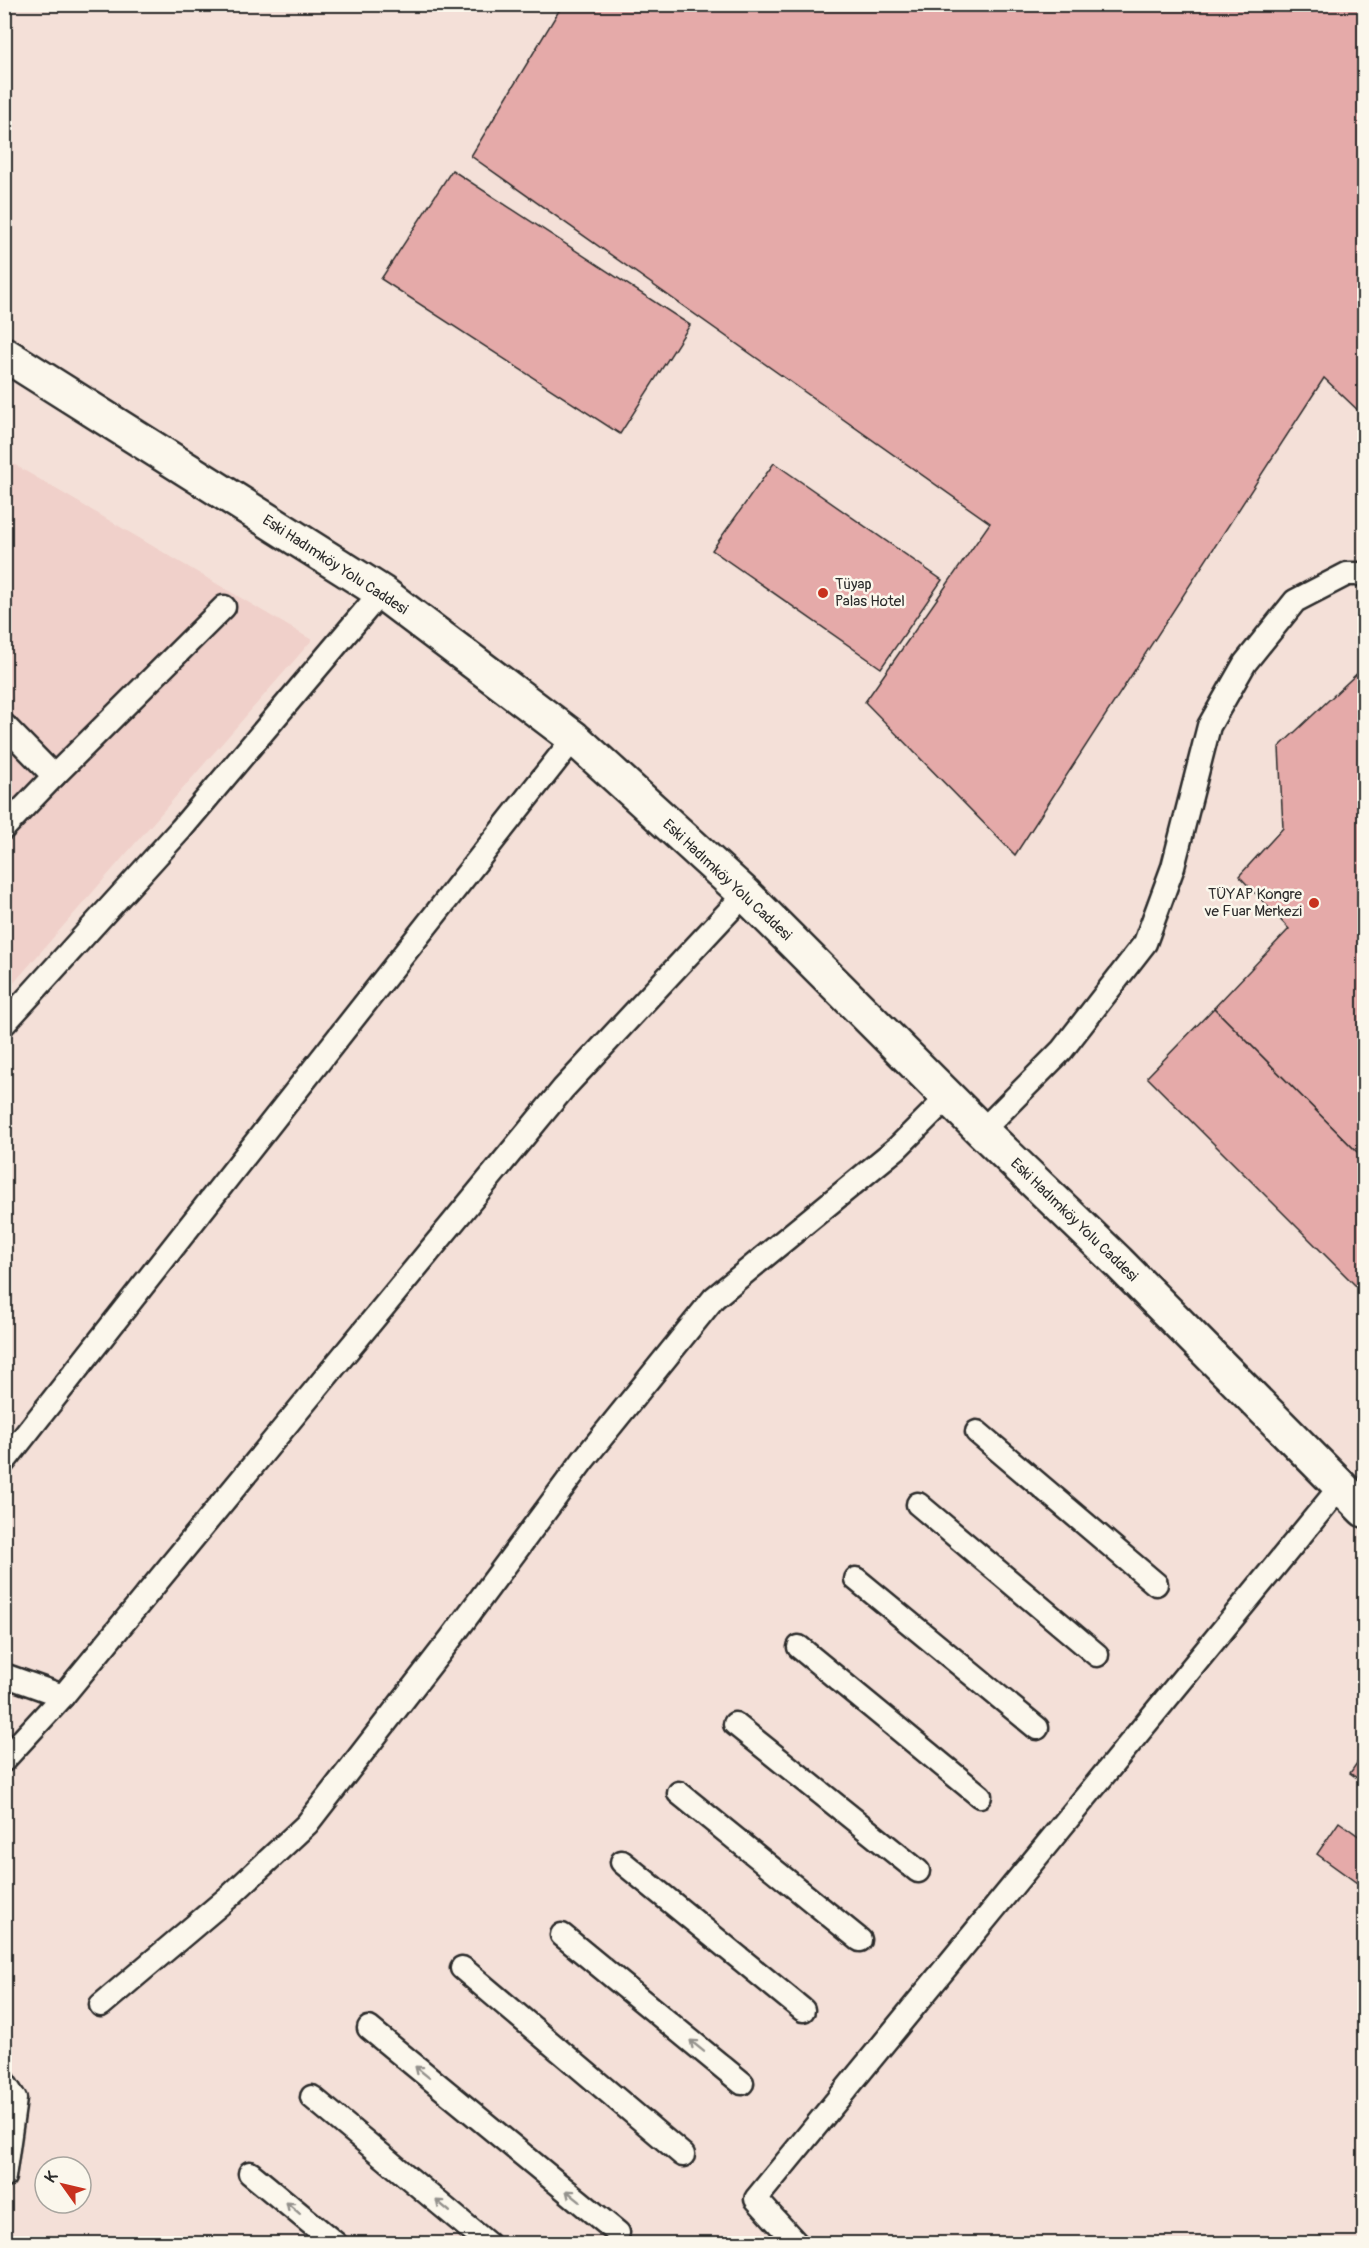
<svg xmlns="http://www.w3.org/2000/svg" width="1369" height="2248" viewBox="0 0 1369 2248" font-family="Pangolin,sans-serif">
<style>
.built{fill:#f0d0ca}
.building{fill:#e5aaa9;stroke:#2b2b2b;stroke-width:1.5}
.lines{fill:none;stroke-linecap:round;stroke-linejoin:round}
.service-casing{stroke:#2b2b2b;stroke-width:27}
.tertiary-casing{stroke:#2b2b2b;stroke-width:38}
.service{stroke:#fbf7ec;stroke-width:22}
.tertiary{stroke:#fbf7ec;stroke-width:33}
.oneway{stroke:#93918c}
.poi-dot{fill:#c8321e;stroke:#fbf7ec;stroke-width:2}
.labels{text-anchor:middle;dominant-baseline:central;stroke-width:5;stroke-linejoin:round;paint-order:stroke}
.street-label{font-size:15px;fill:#2b2b2b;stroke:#fbf7ec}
.poi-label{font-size:15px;fill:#2b2b2b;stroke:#fbf7ec;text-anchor:start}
</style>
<rect width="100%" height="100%" fill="#f4e0d8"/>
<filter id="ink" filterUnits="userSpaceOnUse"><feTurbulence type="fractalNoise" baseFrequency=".0167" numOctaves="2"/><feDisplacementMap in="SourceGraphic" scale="12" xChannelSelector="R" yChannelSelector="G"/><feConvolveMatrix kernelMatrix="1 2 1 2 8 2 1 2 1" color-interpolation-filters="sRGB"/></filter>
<g filter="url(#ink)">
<path class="built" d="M5,459l307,181 -307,353z"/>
<g class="building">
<path d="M563,4h801v412l-40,-38 -309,477 -150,-153 125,-179 -519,-367z"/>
<path d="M452,170l238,155 -70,109 -239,-155z"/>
<path d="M774,463l168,117 -61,88 -169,-118z"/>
<path d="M1364,667v492l-150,-151 75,-79 -50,-53 44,-48 -4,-81z"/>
<path d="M1214,1008l150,151v135l-217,-217z"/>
<path d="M1364,1753v30l-14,-10z"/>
<path d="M1339,1822l25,18v48l-47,-34z"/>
</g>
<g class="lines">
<g class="service-casing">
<g id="service">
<path d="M4,725l50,51"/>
<path d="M4,828l50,-52 170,-169"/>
<path d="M4,1024l177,-195 200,-237"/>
<path d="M982,1131l80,-81 83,-107 28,-76 36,-141 36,-63 50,-62 52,-27h17"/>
<path d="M977,1432l179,152"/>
<path d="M4,1462l570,-724"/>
<path d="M918,1504l179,151"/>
<path d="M856,1579l181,149"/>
<path d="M799,1647l181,149"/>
<path d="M4,1675l59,21"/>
<path d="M735,1724l183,147"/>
<path d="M4,1760l59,-64 500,-607 182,-195"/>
<path d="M679,1793l181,147"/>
<path d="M622,1862l181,148"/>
<path d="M562,1935l180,148"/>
<path d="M462,1968l221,187"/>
<path d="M101,2005l130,-110 76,-71 145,-187 132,-178 130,-161 183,-150 51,-51"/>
<path d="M369,2028l249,205"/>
<path d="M4,2082l11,17 -11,78"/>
<path d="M312,2097l176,147"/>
<path d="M250,2173l86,71"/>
<path d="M797,2244l-41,-45 584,-712"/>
</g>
</g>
<g class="tertiary-casing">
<path id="tertiary" d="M4,354l377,238 193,146 171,156 237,237 136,131 246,248"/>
</g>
<use href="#service" class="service"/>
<use href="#tertiary" class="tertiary"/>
</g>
<defs><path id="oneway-shaft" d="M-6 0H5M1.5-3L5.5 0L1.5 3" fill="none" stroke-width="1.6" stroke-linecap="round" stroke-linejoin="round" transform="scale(1.5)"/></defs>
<g class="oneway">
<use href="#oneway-shaft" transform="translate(697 2046) rotate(-141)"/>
<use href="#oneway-shaft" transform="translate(422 2072) rotate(-141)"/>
<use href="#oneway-shaft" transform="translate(573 2196) rotate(-141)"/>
<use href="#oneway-shaft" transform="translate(443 2206) rotate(-140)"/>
<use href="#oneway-shaft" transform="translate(293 2208) rotate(-140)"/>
</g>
</g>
<g class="poi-dot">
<circle cx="823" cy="593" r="6"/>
<circle cx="1314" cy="903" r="6"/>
</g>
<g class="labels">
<g class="street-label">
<text transform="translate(335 565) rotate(33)">Eski Hadımköy Yolu Caddesi</text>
<text transform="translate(727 880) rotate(43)">Eski Hadımköy Yolu Caddesi</text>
<text transform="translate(1074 1220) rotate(44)">Eski Hadımköy Yolu Caddesi</text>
</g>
<g class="poi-label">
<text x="835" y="584">Tüyap<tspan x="835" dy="17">Palas Hotel</tspan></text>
<text x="1302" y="894" text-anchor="end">TÜYAP Kongre<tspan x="1302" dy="17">ve Fuar Merkezi</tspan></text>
</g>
</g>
<rect width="1369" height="2248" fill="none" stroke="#fbf7ec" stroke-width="24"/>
<rect x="12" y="12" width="1345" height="2224" fill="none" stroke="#2b2b2b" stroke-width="2" filter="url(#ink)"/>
<g transform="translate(63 2185) rotate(304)"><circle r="28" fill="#fbf7ec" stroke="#a8a59f" stroke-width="1.5"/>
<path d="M0-4.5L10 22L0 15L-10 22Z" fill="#c8321e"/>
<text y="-9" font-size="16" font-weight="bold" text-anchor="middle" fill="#2b2b2b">K</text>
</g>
</svg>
